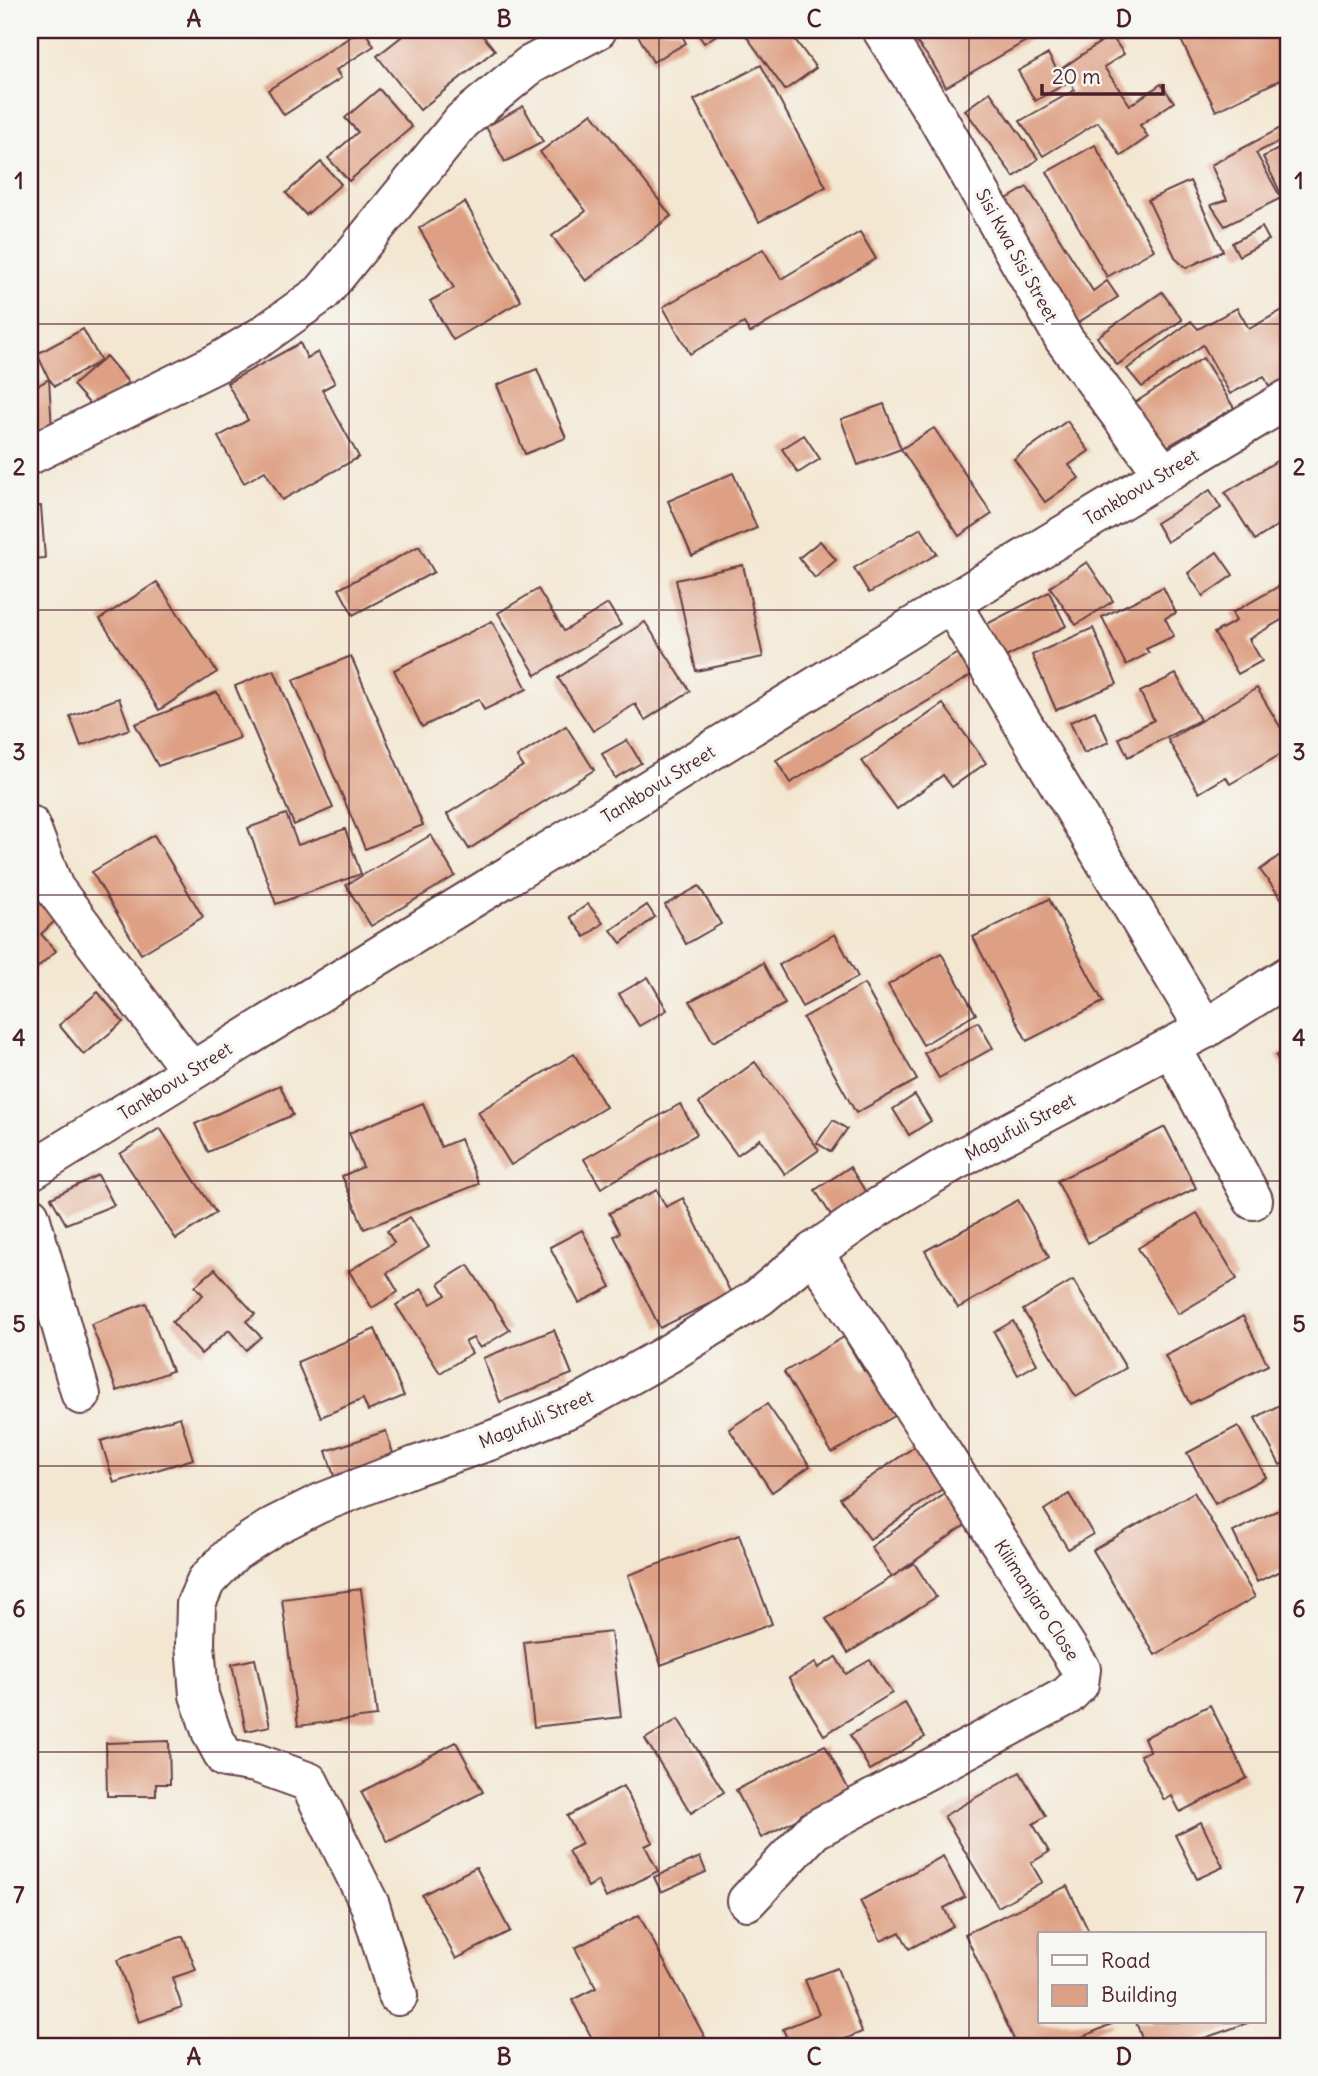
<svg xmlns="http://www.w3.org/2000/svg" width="1318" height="2076" viewBox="0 0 1318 2076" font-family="Delius,sans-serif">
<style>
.building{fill:#dea084}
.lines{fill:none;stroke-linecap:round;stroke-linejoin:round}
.minor-casing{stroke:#633d44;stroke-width:42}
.minor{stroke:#fff;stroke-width:38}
.grid{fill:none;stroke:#4a1f2b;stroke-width:2;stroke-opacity:0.55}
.labels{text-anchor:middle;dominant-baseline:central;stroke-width:7;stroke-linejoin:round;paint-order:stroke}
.street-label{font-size:18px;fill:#4a1f2b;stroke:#f6f6f2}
.neatline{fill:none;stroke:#4a1f2b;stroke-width:2.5}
.grid-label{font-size:23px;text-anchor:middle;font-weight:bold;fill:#4a1f2b}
</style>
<rect width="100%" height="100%" fill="#f6f6f2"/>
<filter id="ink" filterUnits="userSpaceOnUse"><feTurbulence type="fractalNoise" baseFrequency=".0143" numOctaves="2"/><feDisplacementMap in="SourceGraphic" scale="14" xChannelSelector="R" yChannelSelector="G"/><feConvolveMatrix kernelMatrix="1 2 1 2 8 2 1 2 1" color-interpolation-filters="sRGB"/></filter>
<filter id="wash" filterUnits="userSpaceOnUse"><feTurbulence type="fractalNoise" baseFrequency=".00686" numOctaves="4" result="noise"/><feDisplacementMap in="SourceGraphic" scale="28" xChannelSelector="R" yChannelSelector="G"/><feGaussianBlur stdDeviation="1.57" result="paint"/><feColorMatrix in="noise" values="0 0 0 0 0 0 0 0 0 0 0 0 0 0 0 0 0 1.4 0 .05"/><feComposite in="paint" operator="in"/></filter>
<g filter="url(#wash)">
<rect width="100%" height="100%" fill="#f3e7d2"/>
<g id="blocks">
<g class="building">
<path d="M361,30h3l10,16 -38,24 5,8 -57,37 -16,-25z"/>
<path d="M410,30h68l17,20 -75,60 -43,-54z"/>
<path d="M635,30h44l7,13 -33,19z"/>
<path d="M695,30h29l-20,13z"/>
<path d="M742,30h46l28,38 -31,22z"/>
<path d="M910,30h128l2,3 -94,54 -14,-25 -24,-31z"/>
<path d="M1064,30h19l-15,7z"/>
<path d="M1176,30h112v46l-72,35z"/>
<path d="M1111,35l13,19 -20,13 26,38 31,-21 13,18 -34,23 8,12 -27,19 -23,-34 -55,34 -23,-35 55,-31 -14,-21z"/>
<path d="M1048,54l17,30 -30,17 -17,-30z"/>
<path d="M761,65l65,122 -67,35 -65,-122z"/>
<path d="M379,89l33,38 -63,54 -21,-23 30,-26 -13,-14z"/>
<path d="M990,92l48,67 -24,18 -49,-67z"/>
<path d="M523,106l20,36 -38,20 -19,-35z"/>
<path d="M592,113l79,103 -85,65 -34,-45 34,-25 -46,-59z"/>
<path d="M1288,124v13l-32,16 25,45 -56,28 -14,-21 16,-5 -16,-35z"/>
<path d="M1288,144v64l-25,-51z"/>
<path d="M1095,145l59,105 -47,27 -60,-105z"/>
<path d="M321,162l20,22 -35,31 -20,-22z"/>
<path d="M1190,181l33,70 -37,17 -10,-9 -28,-59z"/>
<path d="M1027,187l66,104 14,-10 11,16 -47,30 -76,-121z"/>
<path d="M465,202l56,99 -68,39 -23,-39 24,-13 -35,-60z"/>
<path d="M1262,227l7,13 -30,16 -7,-13z"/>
<path d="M860,232l16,27 -126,74 -6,-10 -54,31 -27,-47 100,-58 18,30z"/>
<path d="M1162,292l20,28 -65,45 -20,-28z"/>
<path d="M1288,307v73l-17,10 -7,-14 -34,18 -27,-49 -61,42 -15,-18 64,-48 7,8 39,-21 12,21z"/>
<path d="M83,329l18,32 5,-5 22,26 -33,28 -22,-25 28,-24 -46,25 -6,-7 3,51 -22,12v-52l19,-11 -12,-25z"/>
<path d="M300,343l7,15 11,-6 17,31 -13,7 37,67 -77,43 -17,-29 -21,12 -26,-46 30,-17 -21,-37z"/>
<path d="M1203,358l31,50 -71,41 -30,-45z"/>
<path d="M537,369l29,69 -41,16 -28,-69z"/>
<path d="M884,404l17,45 33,-21 58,86 -33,22 -58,-87 -43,16 -17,-46z"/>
<path d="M1067,421l22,30 -20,14 10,13 -34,24 -31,-43z"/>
<path d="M804,435l16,24 -22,14 -16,-24z"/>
<path d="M1288,454v65l-33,21 -30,-47z"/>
<path d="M733,473l24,55 -65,28 -24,-55z"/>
<path d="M1210,490l11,18 -54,34 -11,-19z"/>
<path d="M41,506l4,52 -15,1v-52z"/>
<path d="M921,528l16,26 -68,39 -15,-25z"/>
<path d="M820,541l16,19 -21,18 -16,-20z"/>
<path d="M419,546l15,26 -81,43 -14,-26z"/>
<path d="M1217,552l16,23 -30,21 -15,-23z"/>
<path d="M1087,562l26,39 -37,24 -26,-38z"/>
<path d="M743,565l20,92 -67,14 -20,-91z"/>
<path d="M1288,581v35l-39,23 13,22 -24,13 -24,-41 22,-12 -4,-8z"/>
<path d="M157,582l60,90 -58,38 -59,-91z"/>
<path d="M1163,587l13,26 -11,5 9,18 -28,13 3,4 -23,12 -24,-48z"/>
<path d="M538,589l26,42 44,-27 13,21 -85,50 -38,-62z"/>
<path d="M1049,592l17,34 -64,33 -17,-34z"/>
<path d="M492,621l35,68 -43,21 -5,-11 -57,28 -28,-57z"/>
<path d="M645,622l45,69 -45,29 -10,-16 -42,27 -35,-53z"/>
<path d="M1093,628l24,56 -61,26 -24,-55z"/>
<path d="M963,650l17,20 -190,113 -14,-23z"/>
<path d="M351,656l72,169 -58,24 -72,-169z"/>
<path d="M274,670l59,138 -39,17 -59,-139z"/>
<path d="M1176,674l24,46 -72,37 -9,-19 35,-18 -14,-28z"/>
<path d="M1257,688l31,52v10l-58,34 -4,-7 -27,16 -31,-53z"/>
<path d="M217,692l23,46 -82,28 -23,-42z"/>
<path d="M119,698l11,31 -49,17 -11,-30z"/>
<path d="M943,704l43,59 -34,24 -9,-12 -46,34 -35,-48z"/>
<path d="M1095,711l14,31 -25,11 -14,-31z"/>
<path d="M566,726l28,44 -125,79 -22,-35 76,-48 -6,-9z"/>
<path d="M627,740l14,23 -26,15 -13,-24z"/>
<path d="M286,814l12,31 47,-16 16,45 -85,30 -28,-76z"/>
<path d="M154,835l49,82 -62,37 -49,-82z"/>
<path d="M431,835l24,41 -84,50 -25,-41z"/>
<path d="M1288,849v58l-28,-37z"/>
<path d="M699,886l22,38 -35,20 -21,-39z"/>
<path d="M30,890l27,29 -16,15 15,17 -26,23z"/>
<path d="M1049,899l54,103 -76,39 -54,-104z"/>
<path d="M588,904l15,19 -18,14 -15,-20z"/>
<path d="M647,905l8,12 -34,26 -10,-13z"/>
<path d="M835,934l23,43 -56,30 -23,-42z"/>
<path d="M941,953l35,61 -53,31 -35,-60z"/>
<path d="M763,963l22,41 -72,38 -23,-41z"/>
<path d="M648,977l19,33 -28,16 -20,-32z"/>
<path d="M864,984l53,96 -61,33 -53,-95z"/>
<path d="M98,992l25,30 -39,33 -25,-30z"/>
<path d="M978,1022l15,26 -54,30 -15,-25z"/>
<path d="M1288,1050v27l-12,-21z"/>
<path d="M574,1054l32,53 -95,58 -33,-53z"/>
<path d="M755,1062l64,88 -34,24 -25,-35 -23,16 -38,-52z"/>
<path d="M280,1085l13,30 -85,37 -13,-28z"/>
<path d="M915,1095l16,26 -22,14 -16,-26z"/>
<path d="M423,1103l18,44 19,-8 19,45 -115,45 -22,-53 21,-9 -14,-34z"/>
<path d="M680,1104l17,30 -96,54 -17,-29z"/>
<path d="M833,1120l14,9 -16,23 -14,-9z"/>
<path d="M1165,1127l31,61 -108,55 -31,-62z"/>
<path d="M160,1128l56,85 -40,26 -56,-85z"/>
<path d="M850,1167l19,30 -35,23 -19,-30z"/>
<path d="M98,1175l16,30 -48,19 -15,-26z"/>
<path d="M657,1190l9,17 17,-9 48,95 -71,35 -46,-92 6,-3 -11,-20z"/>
<path d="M1018,1200l31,57 -91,51 -33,-57z"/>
<path d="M1197,1213l40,66 -59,35 -40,-66z"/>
<path d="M410,1217l19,30 -42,26 11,19 -26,16 -23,-37 45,-28 -7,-12z"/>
<path d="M582,1230l29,57 -32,16 -29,-56z"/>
<path d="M468,1265l42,65 -30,18 -7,-10 -8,4 7,11 -32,20 -44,-68 26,-16 9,15 15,-9 -7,-12z"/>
<path d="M215,1269l40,45 -9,7 15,16 -15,13 -17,-20 -28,24 -29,-32 31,-27 -8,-9z"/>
<path d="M1073,1280l53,88 -50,29 -53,-87z"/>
<path d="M146,1303l26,68 -55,20 -26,-67z"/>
<path d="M1243,1316l25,49 -78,39 -25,-48z"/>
<path d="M1013,1321l24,43 -19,11 -24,-43z"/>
<path d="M375,1329l29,67 -36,15 -5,-12 -42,18 -24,-55z"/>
<path d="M554,1330l18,44 -72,28 -17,-44z"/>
<path d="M844,1337l20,34 12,-7 27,47 -71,42 -48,-81z"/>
<path d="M1287,1401l1,60 -8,4 -25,-47z"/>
<path d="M767,1404l43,62 -38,26 -43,-63z"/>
<path d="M180,1417l13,42 -79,24 -13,-42z"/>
<path d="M1238,1426l28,51 -51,27 -28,-51z"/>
<path d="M386,1431l9,29 -60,19 -9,-28z"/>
<path d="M926,1439l29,41 -85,59 -30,-41z"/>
<path d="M949,1491l22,30 -79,56 -21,-30z"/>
<path d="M1194,1492l61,105 -100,58 -62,-105z"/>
<path d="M1069,1494l24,40 -25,15 -24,-39z"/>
<path d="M1288,1505v62l-31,15 -24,-50z"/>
<path d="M739,1535l33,89 -111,41 -33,-90z"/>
<path d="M914,1563l22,34 -88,56 -22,-34z"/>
<path d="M361,1589l16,127 -79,10 -16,-127z"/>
<path d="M611,1632l10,85 -87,10 -10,-85z"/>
<path d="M836,1657l10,17 24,-14 22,33 -68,42 -35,-57 26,-15 3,5z"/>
<path d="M255,1659l15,67 -24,5 -14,-67z"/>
<path d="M905,1703l20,34 -55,33 -20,-35z"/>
<path d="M1210,1705l37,73 -67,34 -8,-16 -8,4 -24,-45 10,-4 -6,-13z"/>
<path d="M678,1719l46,73 -33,21 -46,-74z"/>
<path d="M169,1741l1,43h-14v12h-49l-1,-53z"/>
<path d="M456,1742l27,50 -95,50 -27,-50z"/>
<path d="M825,1745l25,47 -89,46 -25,-48z"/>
<path d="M1020,1772l26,44 -13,8 16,28 -18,11 11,19 -44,25 -54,-91z"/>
<path d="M623,1786l30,56 -8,4 13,25 -52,27 -8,-17 -10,6 -20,-36 14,-7 -15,-28z"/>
<path d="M1201,1822l22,45 -26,12 -22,-44z"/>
<path d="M943,1856l22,41 -21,11 9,18 -44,23 -9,-17 -19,9 -21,-40z"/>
<path d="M700,1857l6,15 -45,20 -7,-15z"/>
<path d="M476,1867l34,64 -54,28 -34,-64z"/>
<path d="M1067,1886l23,48h-50v88h76l-54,24h-45l-52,-112z"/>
<path d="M639,1915l68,126 -10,5h-70l-2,-3 -5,3h-24l-24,-46 24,-12 -21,-40z"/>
<path d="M183,1936l13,34 -24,8 10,29 -43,15 -22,-62z"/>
<path d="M837,1968l25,64 -34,14h-38l-7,-17 36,-15 -14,-34z"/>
<path d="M1136,2022h114l-68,24h-37z"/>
</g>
</g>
</g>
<g filter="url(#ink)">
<use href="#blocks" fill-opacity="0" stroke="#633d44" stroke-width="2"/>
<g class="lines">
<g class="minor-casing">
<g id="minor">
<path d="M882,30l55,87 127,222 99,134"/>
<path d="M30,455l187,-92 45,-27 60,-43 140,-172 68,-56 67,-35"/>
<path d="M951,603l254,426"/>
<path d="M30,825l24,63 137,183"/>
<path d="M1172,1048l81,152"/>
<path d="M30,1171l921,-568 337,-204"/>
<path d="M30,1216l51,179"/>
<path d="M747,1901l67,-71 253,-134 12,-12 2,-15 -268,-417"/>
<path d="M398,1996l-28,-91 -61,-123 -53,-19 -31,-5 -13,-24 -13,-39 -4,-51 1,-40 10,-23 28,-29 40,-26 44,-22 97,-38 80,-27 82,-34 91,-51 91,-57 54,-45 64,-44 76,-46 252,-133 83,-53"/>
</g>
</g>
<use href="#minor" class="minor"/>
</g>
</g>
<path class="grid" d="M349,30v2016M659,30v2016M969,30v2016M30,324h1258M30,610h1258M30,895h1258M30,1181h1258M30,1466h1258M30,1752h1258"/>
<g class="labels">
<g class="street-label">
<text transform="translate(1017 255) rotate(61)">Sisi Kwa Sisi Street</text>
<text transform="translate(1141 487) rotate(-31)">Tankbovu Street</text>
<text transform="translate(658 784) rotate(-32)">Tankbovu Street</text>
<text transform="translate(175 1081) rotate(-32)">Tankbovu Street</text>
<text transform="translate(1020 1127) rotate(-28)">Magufuli Street</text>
<text transform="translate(536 1419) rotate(-23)">Magufuli Street</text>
<text transform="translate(1037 1600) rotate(57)">Kilimanjaro Close</text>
</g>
</g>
<rect width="1318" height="2076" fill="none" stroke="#f6f6f2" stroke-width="77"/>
<rect x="1038" y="1932" width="228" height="91" fill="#f6f6f2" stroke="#b1a0a2" stroke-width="2"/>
<rect x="1052" y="1955" width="35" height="10" fill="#ffffff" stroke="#b1a0a2" stroke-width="2"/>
<text x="1101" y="1968" font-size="21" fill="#4a1f2b">Road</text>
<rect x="1052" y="1985" width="35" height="21" fill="#dea084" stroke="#b1a0a2" stroke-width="2"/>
<text x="1101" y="2002" font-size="21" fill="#4a1f2b">Building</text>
<path d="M1042 84v10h121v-10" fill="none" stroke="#4a1f2b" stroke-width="3.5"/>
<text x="1052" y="84" font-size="21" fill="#4a1f2b" stroke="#f6f6f2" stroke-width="5" paint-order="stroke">20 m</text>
<rect x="38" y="38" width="1242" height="2000" class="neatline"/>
<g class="grid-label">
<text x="194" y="27">A</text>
<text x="504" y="27">B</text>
<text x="814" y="27">C</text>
<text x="1124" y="27">D</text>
<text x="19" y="189">1</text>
<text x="1299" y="189">1</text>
<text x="19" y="475">2</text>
<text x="1299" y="475">2</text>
<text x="19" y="760">3</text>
<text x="1299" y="760">3</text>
<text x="19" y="1046">4</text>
<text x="1299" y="1046">4</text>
<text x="19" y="1332">5</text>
<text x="1299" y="1332">5</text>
<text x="19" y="1617">6</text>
<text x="1299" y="1617">6</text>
<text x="19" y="1903">7</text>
<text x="1299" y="1903">7</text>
<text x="194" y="2065">A</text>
<text x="504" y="2065">B</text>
<text x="814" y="2065">C</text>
<text x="1124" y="2065">D</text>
</g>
</svg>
